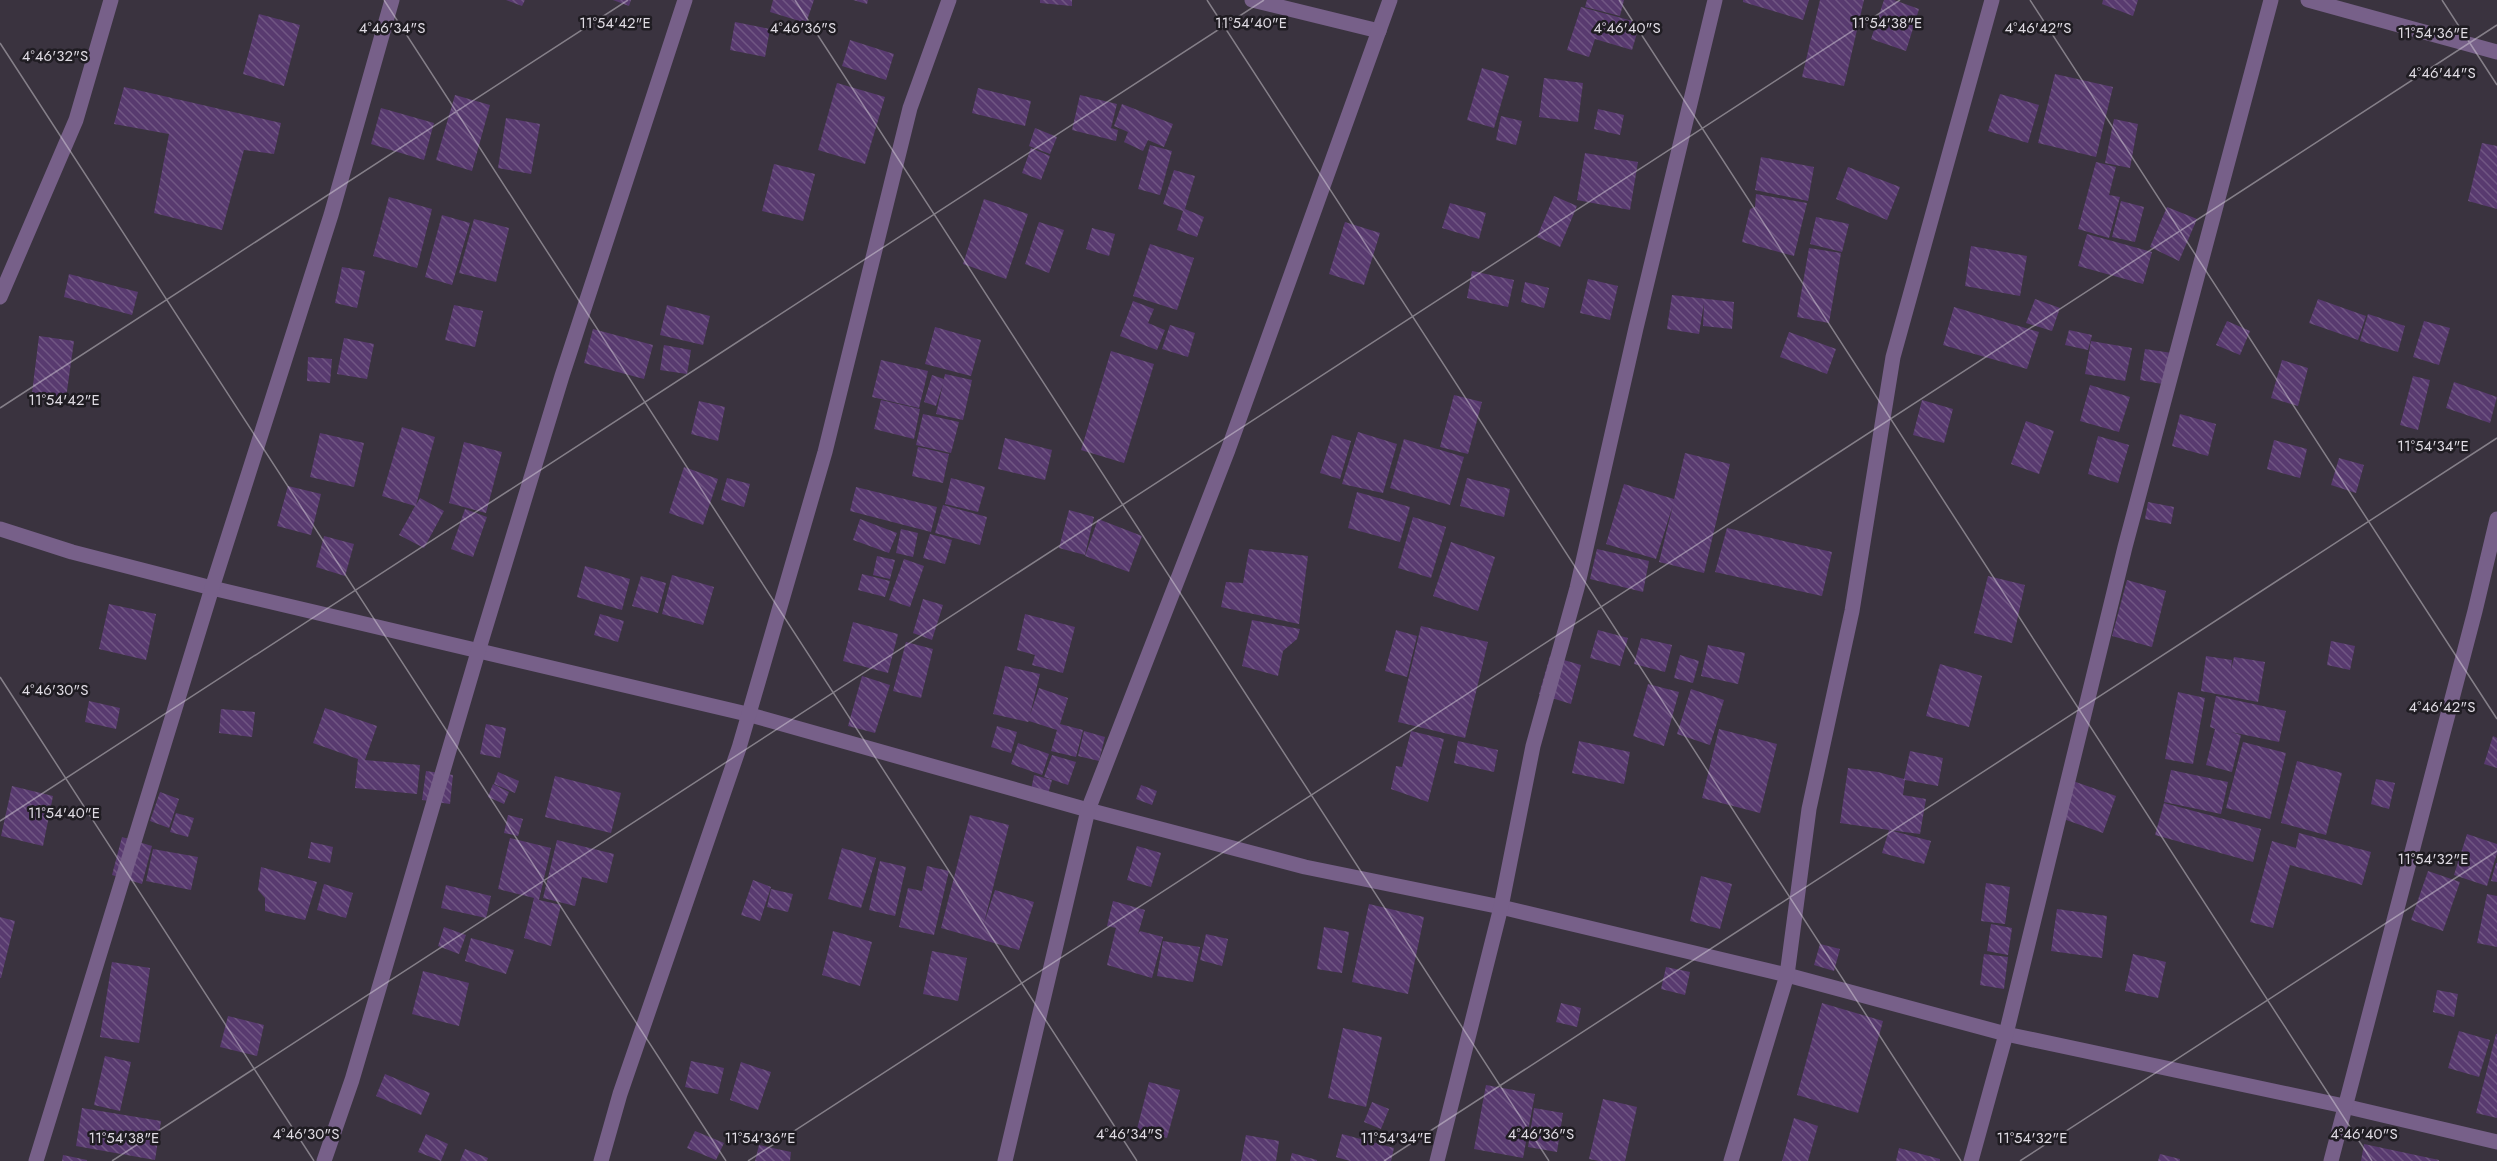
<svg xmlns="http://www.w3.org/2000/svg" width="2497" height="1161" viewBox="0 0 2497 1161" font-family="Jost,sans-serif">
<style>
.building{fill:url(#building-back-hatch)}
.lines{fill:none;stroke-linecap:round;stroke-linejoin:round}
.street{stroke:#776089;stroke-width:15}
.ticks{fill:none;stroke:#dfdbe3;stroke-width:1.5;stroke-opacity:0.45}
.ticks-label{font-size:15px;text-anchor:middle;fill:#dfdbe3;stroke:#1f1c22;stroke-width:5;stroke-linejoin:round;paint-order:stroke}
</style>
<defs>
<pattern id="building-back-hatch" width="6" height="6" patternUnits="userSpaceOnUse" patternTransform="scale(1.5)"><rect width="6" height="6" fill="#583a6f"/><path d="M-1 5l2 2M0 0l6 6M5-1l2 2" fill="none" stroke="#705683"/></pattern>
</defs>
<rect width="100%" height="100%" fill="#3a333f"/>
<g class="building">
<path d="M506,0h19l-3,6z"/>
<path d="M613,0h18l-2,6z"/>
<path d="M773,0h41l-8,23 -36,-11z"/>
<path d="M853,0h15l-1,4z"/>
<path d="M1040,0h32v6l-32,-3z"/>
<path d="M1587,0h37l-4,16 -35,-9z"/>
<path d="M1743,0h66l-6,20 -60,-18z"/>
<path d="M1820,0h44l-20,86 -42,-9z"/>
<path d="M1884,0h10l25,9 -13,42 -35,-12z"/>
<path d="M2103,0h35l-5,16 -31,-12z"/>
<path d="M1581,7l59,16 -8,27 -37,-11 -6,18 -22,-7z"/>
<path d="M259,14l41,11 -16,61 -41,-12z"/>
<path d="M735,22l35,7 -5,28 -35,-7z"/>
<path d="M850,40l44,14 -8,26 -44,-14z"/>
<path d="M1482,68l27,8 -15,52 -27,-8z"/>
<path d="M2055,74l58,13 -17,70 -58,-14z"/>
<path d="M1544,78l39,5 -5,39 -39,-5z"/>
<path d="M837,83l48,14 -20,67 -47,-14z"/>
<path d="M124,87l157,36 -7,31 -30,-4 -22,80 -68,-17 15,-79 -55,-10z"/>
<path d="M978,88l53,13 -6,25 -53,-13z"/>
<path d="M2000,94l39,11 -11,38 -40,-12z"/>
<path d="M455,95l35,10 -18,66 -36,-11z"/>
<path d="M1080,95l37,9 -6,24 7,2 -2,11 -44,-11z"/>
<path d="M1122,104l51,20 -9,23 -16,-7 -5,11 -19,-9 4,-10 -14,-6z"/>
<path d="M381,108l53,15 -10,37 -53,-16z"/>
<path d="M1598,109l26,6 -4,20 -26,-6z"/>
<path d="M1501,116l21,5 -6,24 -20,-5z"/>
<path d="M506,118l34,6 -9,50 -33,-6z"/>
<path d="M2114,119l24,5 -8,44 -25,-5z"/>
<path d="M1035,128l22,9 -7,17 -21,-8z"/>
<path d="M2482,143l15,3v63l-29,-8z"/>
<path d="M1150,145l22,6 -12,44 -22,-6z"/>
<path d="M1031,148l19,8 -9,24 -19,-7z"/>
<path d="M1585,153l53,9 -8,48 -53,-10z"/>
<path d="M1761,157l53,10 -6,34 -53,-11z"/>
<path d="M2096,162l20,5 -7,28 11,2 -11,41 -31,-9z"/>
<path d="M774,164l41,10 -12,47 -41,-10z"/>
<path d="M1848,167l52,20 -13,33 -51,-21z"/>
<path d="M1174,170l21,6 -10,33 19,8 -7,20 -20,-7 6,-19 -20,-7z"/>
<path d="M1756,194l51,9 -13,53 -52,-14 8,-33 5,-2z"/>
<path d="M1554,196l23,10 -17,41 -23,-10z"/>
<path d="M389,197l43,12 -15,59 -44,-12z"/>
<path d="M984,199l44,15 -22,65 -43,-15z"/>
<path d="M2121,201l23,6 -9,35 -23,-5z"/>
<path d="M1450,203l36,10 -7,26 -37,-11z"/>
<path d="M2167,207l30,12 -18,42 -29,-14z"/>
<path d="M442,215l28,8 -18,62 -27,-8z"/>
<path d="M1816,217l33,7 -7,28 -32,-8z"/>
<path d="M474,219l35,9 -13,54 -37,-9z"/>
<path d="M1039,222l25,8 -15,43 -24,-9z"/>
<path d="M1345,222l35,11 -16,52 -35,-11z"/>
<path d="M1092,228l23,6 -6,22 -23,-7z"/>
<path d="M2087,234l65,18 -9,32 -65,-18z"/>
<path d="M1150,244l44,14 -17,52 -44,-14z"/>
<path d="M1971,246l56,10 -7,40 -55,-10z"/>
<path d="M1809,248l32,5 -12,70 -32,-6z"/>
<path d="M342,267l23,4 -8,37 -22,-5z"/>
<path d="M1472,271l42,9 -6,27 -41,-9z"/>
<path d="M69,274l69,18 -6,23 -68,-18z"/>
<path d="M1588,279l30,7 -8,34 -30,-7z"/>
<path d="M1525,282l24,6 -5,20 -23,-6z"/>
<path d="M1672,295l62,7 -2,27 -29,-3 1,-23 -5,31 -32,-5z"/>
<path d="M2035,299l25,9 -8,23 -26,-8z"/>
<path d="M2318,299l48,17 -8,24 -49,-17z"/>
<path d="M1133,301l21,8 -6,14 17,7 -8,20 -37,-14z"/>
<path d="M454,305l29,6 -8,36 -30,-7z"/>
<path d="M667,305l43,11 -7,29 -43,-10z"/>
<path d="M1954,307l85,25 -12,37 -84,-24z"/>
<path d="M2368,314l37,12 -7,26 -38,-11z"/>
<path d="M2227,321l23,10 -10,24 -24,-10z"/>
<path d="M2424,321l26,7 -11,37 -26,-8z"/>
<path d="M1170,325l25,8 -7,24 -26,-8z"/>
<path d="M935,327l46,13 -10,36 -46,-12z"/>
<path d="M593,329l60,16 -9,34 -60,-16z"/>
<path d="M2069,330l23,5 -4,15 -23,-5z"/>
<path d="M1789,332l47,17 -9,25 -47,-17z"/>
<path d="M39,336l35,5 -8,57 -34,-5z"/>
<path d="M344,338l30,6 -7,35 -30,-5z"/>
<path d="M2091,341l41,7 -7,33 -40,-7z"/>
<path d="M664,345l27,5 -4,24 -27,-4z"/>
<path d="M2145,349l27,4 -4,32 -28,-5z"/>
<path d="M1111,351l43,13 -30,99 -43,-13z"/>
<path d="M308,357l24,2 -2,24 -23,-2z"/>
<path d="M881,360l47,11 -9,37 -47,-11z"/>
<path d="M2282,360l26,8 -10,38 -27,-8z"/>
<path d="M945,374l27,6 -9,40 -27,-6 7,-30 -7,22 -12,-4 8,-27 12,4z"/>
<path d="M2413,376l17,4 -12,50 -18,-5z"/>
<path d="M2454,382l43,15 -7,26 -44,-15z"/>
<path d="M2090,385l40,12 -11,35 -39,-11z"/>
<path d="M1454,395l28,7 -14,52 -28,-7z"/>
<path d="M881,400l39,9 -6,30 -40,-10z"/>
<path d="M1922,400l31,9 -9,34 -31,-8z"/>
<path d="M699,401l26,6 -7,34 -27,-7z"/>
<path d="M923,414l36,8 -8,31 -35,-8z"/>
<path d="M2180,414l36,10 -8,32 -36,-10z"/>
<path d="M2026,421l28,10 -15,43 -28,-10z"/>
<path d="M402,427l33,10 -19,68 4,-7 24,13 -20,37 -25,-13 16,-29 -33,-10z"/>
<path d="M1358,432l39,12 -14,49 -41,-9z"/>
<path d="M320,433l44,10 -10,44 -44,-10z"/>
<path d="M1332,435l19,6 -11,38 -20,-6z"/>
<path d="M2098,436l31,9 -11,38 -30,-9z"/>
<path d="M1005,438l47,12 -7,30 -47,-11z"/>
<path d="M1404,439l60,18 -14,48 -60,-17z"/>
<path d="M2274,440l33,9 -7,29 -33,-9z"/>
<path d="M464,442l38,10 -16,61 -37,-10z"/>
<path d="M918,447l31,7 -6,29 -31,-7z"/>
<path d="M1685,453l45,11 -26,109 -45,-11 14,-57 -17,54 -50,-15 18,-60 50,15z"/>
<path d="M2339,458l25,7 -8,28 -25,-8z"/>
<path d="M684,467l34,12 -15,46 -34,-12z"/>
<path d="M727,478l23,6 -6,23 -23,-7z"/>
<path d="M951,478l34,9 -7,25 -33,-8z"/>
<path d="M1467,478l43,11 -6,28 -44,-11z"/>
<path d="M288,486l33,8 -10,41 -34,-9z"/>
<path d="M856,487l81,20 -6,25 -81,-21z"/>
<path d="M1357,492l53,15 -10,35 -52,-14z"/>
<path d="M2148,502l26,5 -3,17 -26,-5z"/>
<path d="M943,505l44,12 -7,28 -45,-12z"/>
<path d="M465,509l22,8 -14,40 -22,-8z"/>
<path d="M1069,510l25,7 -9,38 -26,-7z"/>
<path d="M1413,517l33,10 -15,51 -33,-10z"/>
<path d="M860,519l37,14 -8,20 -36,-13z"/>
<path d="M1098,519l44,17 -13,36 -44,-16z"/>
<path d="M1727,528l105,24 -10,44 -107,-24z"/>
<path d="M901,529l17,4 -5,24 -17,-4z"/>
<path d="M930,534l22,6 -7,24 -22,-6z"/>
<path d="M324,536l30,8 -9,32 -29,-9z"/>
<path d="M1451,542l44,15 -17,54 -45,-15z"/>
<path d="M1249,549l59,7 -9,68 -78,-17 5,-25 17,1z"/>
<path d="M1597,549l52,12 -6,31 -53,-13z"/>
<path d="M877,556l18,4 -5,19 -17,-4z"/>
<path d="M904,559l20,7 -14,41 -21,-7z"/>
<path d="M585,566l45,13 -8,31 -45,-13z"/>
<path d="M862,574l28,7 -5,16 -27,-7z"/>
<path d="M672,575l42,12 -11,38 -41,-11z"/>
<path d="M641,576l25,7 -8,30 -26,-7z"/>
<path d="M1988,576l37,9 -13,58 -38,-10z"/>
<path d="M2127,580l39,11 -14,56 -40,-11z"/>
<path d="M923,599l20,6 -11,35 -19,-7z"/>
<path d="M109,604l47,10 -10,46 -47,-11z"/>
<path d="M600,614l24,7 -6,21 -24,-7z"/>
<path d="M1025,614l50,13 -12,46 -31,-8 3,-10 -18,-5z"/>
<path d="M1252,620l48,9 -3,10 -14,12 -5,25 -36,-10z"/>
<path d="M853,622l45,12 -10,39 -45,-12z"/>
<path d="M1421,626l67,16 -23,96 -67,-16z"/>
<path d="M1396,630l21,6 -10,41 -22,-6z"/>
<path d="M1598,630l30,8 -8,28 -30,-8z"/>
<path d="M1641,638l31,7 -7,27 -31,-8z"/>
<path d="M2331,641l24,5 -5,24 -23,-5z"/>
<path d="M906,642l27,7 -12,49 -28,-7z"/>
<path d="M1708,645l37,8 -7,31 -37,-8z"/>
<path d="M1680,655l19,6 -6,22 -19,-5z"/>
<path d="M1550,656l31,9 -10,39 -32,-10z"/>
<path d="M2206,656l26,4 -1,10 3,-13 31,5 -7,40 -57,-11z"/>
<path d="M1940,664l42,12 -13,51 -43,-11z"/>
<path d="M1005,666l35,8 -10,41 9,-27 29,10 -8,26 23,6 -7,27 -25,-6 6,-21 -28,-9 -1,1 -35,-8z"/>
<path d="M862,676l28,9 -15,48 -27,-7z"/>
<path d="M1648,684l31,8 -15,54 -31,-10z"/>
<path d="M1691,689l33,11 -14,45 -33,-11z"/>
<path d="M2178,692l27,6 -12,66 -28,-5z"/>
<path d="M2216,696l70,15 -7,31 -48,-10 10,3 -9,37 -26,-7 9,-36 -5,-2z"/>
<path d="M89,701l31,7 -4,21 -31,-7z"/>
<path d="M325,708l52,18 -12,34 55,5 -3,29 -62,-6 3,-29 -45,-16z"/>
<path d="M221,709l34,3 -3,25 -33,-4z"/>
<path d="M486,724l20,4 -6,30 -20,-4z"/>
<path d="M997,726l20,6 -6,21 -20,-6z"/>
<path d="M1719,729l58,15 -17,69 -58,-15z"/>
<path d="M1084,731l21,6 -6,24 -21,-5z"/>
<path d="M1411,731l33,8 -16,63 -37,-13 5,-23 6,1z"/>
<path d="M2493,736l4,2v30l-13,-4z"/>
<path d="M1458,741l40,9 -4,22 -40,-9z"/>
<path d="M1579,741l51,11 -6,32 -52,-11z"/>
<path d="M2243,742l43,11 -16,66 -44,-11z"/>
<path d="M1018,743l31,11 -7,21 -31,-11z"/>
<path d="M1910,751l33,7 -5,28 -33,-6 -2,15 23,4 -6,35 -31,-4 42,11 -7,23 -42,-11 7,-23 -49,-7 8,-55 30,4 26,7z"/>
<path d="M1052,755l24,7 -8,23 -24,-8z"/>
<path d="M2297,761l45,12 -16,62 -45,-12z"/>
<path d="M2171,770l57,12 -7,32 -57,-12z"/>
<path d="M426,771l27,4 -3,29 -28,-4z"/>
<path d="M498,772l21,9 -4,12 -21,-9z"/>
<path d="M1034,775l18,5 -4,14 -17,-4z"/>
<path d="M555,776l66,17 -10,40 -66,-16z"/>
<path d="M2067,779l49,17 -13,37 -48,-17z"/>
<path d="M2376,779l19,4 -6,26 -18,-5z"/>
<path d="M493,784l16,8 -5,12 -16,-7z"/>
<path d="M1141,785l16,6 -5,14 -16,-6z"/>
<path d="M12,786l41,10 -10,50 -42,-10z"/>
<path d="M160,792l19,7 -10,29 -19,-7z"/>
<path d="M2164,803l97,26 -8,33 -98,-27z"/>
<path d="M176,813l18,5 -6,19 -18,-5z"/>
<path d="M508,815l15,4 -5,17 -14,-3z"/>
<path d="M970,815l39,10 -25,98 11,-33 39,12 -15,48 -78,-22z"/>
<path d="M2299,833l72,19 -9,33 -72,-20 -17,63 -23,-6 22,-81 24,7z"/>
<path d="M2467,834l30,10v9l-10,33 -33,-11z"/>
<path d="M122,837l30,9 -10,38 -30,-9z"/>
<path d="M510,838l41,10 -12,52 22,5 -10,41 -27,-8 10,-40 -36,-9z"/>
<path d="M557,840l57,14 -7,29 -25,-6 -7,29 -32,-8z"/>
<path d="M311,842l22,5 -3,16 -22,-5z"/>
<path d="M1137,846l24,7 -10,34 -24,-7z"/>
<path d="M842,848l34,10 -15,50 -33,-9z"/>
<path d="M153,849l45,8 -7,33 -45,-9z"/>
<path d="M880,861l26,6 -11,49 -26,-6z"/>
<path d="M2496,863h1v19l-6,-1z"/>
<path d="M927,866l22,5 -15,64 -35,-8 9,-39 14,3z"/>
<path d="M261,867l56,15 -12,38 -40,-9v-13l-7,-8z"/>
<path d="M2428,871l32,11 -17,49 -32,-11z"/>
<path d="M1701,876l31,8 -12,45 -30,-8z"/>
<path d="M753,880l18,7 -11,34 -19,-6z"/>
<path d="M1986,883l24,4 -5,37 -24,-3z"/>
<path d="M324,884l29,9 -7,25 -29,-8z"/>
<path d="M446,885l45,11 -5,22 -45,-10z"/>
<path d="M771,889l22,5 -5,18 -21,-5z"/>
<path d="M2487,894l10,2v51l-20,-4z"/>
<path d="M1113,901l32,9 -7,24 2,-3 23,6 -11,41 -45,-13 9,-37 -9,-2z"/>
<path d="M1369,904l55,13 -16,77 -56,-12z"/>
<path d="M2057,909l50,7 -5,42 -51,-7z"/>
<path d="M0,917l15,4 -14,57h-1z"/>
<path d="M1991,924l21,4 -4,27 -21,-4z"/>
<path d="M444,927l22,8 -7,19 -21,-8z"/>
<path d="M1324,927l25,5 -7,41 -25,-4z"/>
<path d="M833,931l39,11 -12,44 -38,-11z"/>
<path d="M1206,934l22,5 -6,27 -22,-6z"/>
<path d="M471,938l43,12 -8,24 -41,-13z"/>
<path d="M1163,941l37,6 -7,35 -36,-6z"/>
<path d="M1820,944l20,5 -6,22 -20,-6z"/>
<path d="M932,951l35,7 -9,43 -35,-7z"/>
<path d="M1984,954l24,3 -4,32 -24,-4z"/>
<path d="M2133,954l33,8 -8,36 -33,-7z"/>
<path d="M112,962l38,6 -11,75 -39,-6z"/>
<path d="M1666,967l24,5 -5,23 -24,-6z"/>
<path d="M423,971l46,12 -10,43 -47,-12z"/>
<path d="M2437,990l21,4 -4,23 -21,-5z"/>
<path d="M1561,1003l20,5 -4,19 -21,-5z"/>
<path d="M1822,1003l61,18 -25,92 -61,-18z"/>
<path d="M228,1016l36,9 -7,31 -37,-9z"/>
<path d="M1343,1028l39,9 -16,70 -38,-9z"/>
<path d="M2459,1031l31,9 -11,37 -31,-9z"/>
<path d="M2496,1034h1v84l-21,-5z"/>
<path d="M105,1056l26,6 -11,49 -26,-6z"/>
<path d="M691,1061l33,7 -6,26 -33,-7z"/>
<path d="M741,1062l30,10 -13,38 -28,-10z"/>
<path d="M385,1074l45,19 -9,22 -45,-19z"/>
<path d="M1149,1082l31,8 -13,48 -30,-9z"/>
<path d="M1486,1085l49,9 -12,64 -49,-9z"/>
<path d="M1603,1099l34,8 -12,54h-26l-10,-2z"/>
<path d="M1372,1102l17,7 -8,20 -17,-7z"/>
<path d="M82,1108l79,13 -6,39 -79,-14z"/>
<path d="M1534,1108l29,5 -6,39 -29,-5z"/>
<path d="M1794,1118l24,8 -10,35h-26z"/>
<path d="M695,1131l29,12 -8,17 -29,-12z"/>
<path d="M426,1134l22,10 -7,17 -23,-9z"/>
<path d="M1342,1134l52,14 -3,13h-41l-14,-4z"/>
<path d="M1246,1135l33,6 -3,20h-35z"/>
<path d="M2364,1144l75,16v1h-78z"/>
<path d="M759,1145l32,7 -1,9h-35z"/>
<path d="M1899,1148l41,11v2h-44z"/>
<path d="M465,1149l23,9 -1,3h-27z"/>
<path d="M1292,1153l25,7v1h-27z"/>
<path d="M2160,1154l20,5v2h-22z"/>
<path d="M63,1155l24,5v1h-25z"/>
</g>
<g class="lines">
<g class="street">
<path d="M1252,0l127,31"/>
<path d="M2308,0l189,52"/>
<path d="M0,297l76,-177 35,-120"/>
<path d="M0,529l72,23 140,36 535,126 341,96 217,57 196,40 286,68 219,59 338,72 153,36"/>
<path d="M36,1161l176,-573 119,-373 61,-215"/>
<path d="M324,1161l28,-81 126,-428 84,-276 123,-376"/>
<path d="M601,1161l19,-67 119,-346 86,-296 85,-344 39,-108"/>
<path d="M1005,1161l83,-351 140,-360 162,-450"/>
<path d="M1437,1161l64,-254 32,-161 44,-158 59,-260 79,-328"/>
<path d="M1731,1161l56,-186 22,-166 43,-198 41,-254 99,-357"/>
<path d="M1971,1161l35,-127 119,-487 146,-547"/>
<path d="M2331,1161l144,-550 22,-92"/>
</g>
</g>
<path class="ticks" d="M384,0l753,1161M795,0l754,1161M1207,0l754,1161M1619,0l753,1161M2030,0l467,719M2442,0l55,85M0,43l726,1118M0,408l628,-408M0,677l314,484M0,821l1264,-821M112,1161l1788,-1161M748,1161l1749,-1136M1384,1161l1113,-723M2020,1161l477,-310"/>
<g class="ticks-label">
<text x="1887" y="28">11°54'38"E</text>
<text x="615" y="28">11°54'42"E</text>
<text x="1251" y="28">11°54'40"E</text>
<text x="392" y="33">4°46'34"S</text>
<text x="803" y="33">4°46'36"S</text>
<text x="1627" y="33">4°46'40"S</text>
<text x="2038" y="33">4°46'42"S</text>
<text x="2433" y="38">11°54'36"E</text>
<text x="55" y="61">4°46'32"S</text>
<text x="2442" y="78">4°46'44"S</text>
<text x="64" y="405">11°54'42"E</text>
<text x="2433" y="451">11°54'34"E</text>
<text x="55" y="695">4°46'30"S</text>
<text x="2442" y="712">4°46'42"S</text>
<text x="64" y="818">11°54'40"E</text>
<text x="2433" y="864">11°54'32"E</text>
<text x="306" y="1139">4°46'30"S</text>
<text x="1129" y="1139">4°46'34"S</text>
<text x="1541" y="1139">4°46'36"S</text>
<text x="2364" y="1139">4°46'40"S</text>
<text x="124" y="1143">11°54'38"E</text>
<text x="760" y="1143">11°54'36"E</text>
<text x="1396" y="1143">11°54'34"E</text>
<text x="2032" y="1143">11°54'32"E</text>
</g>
</svg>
